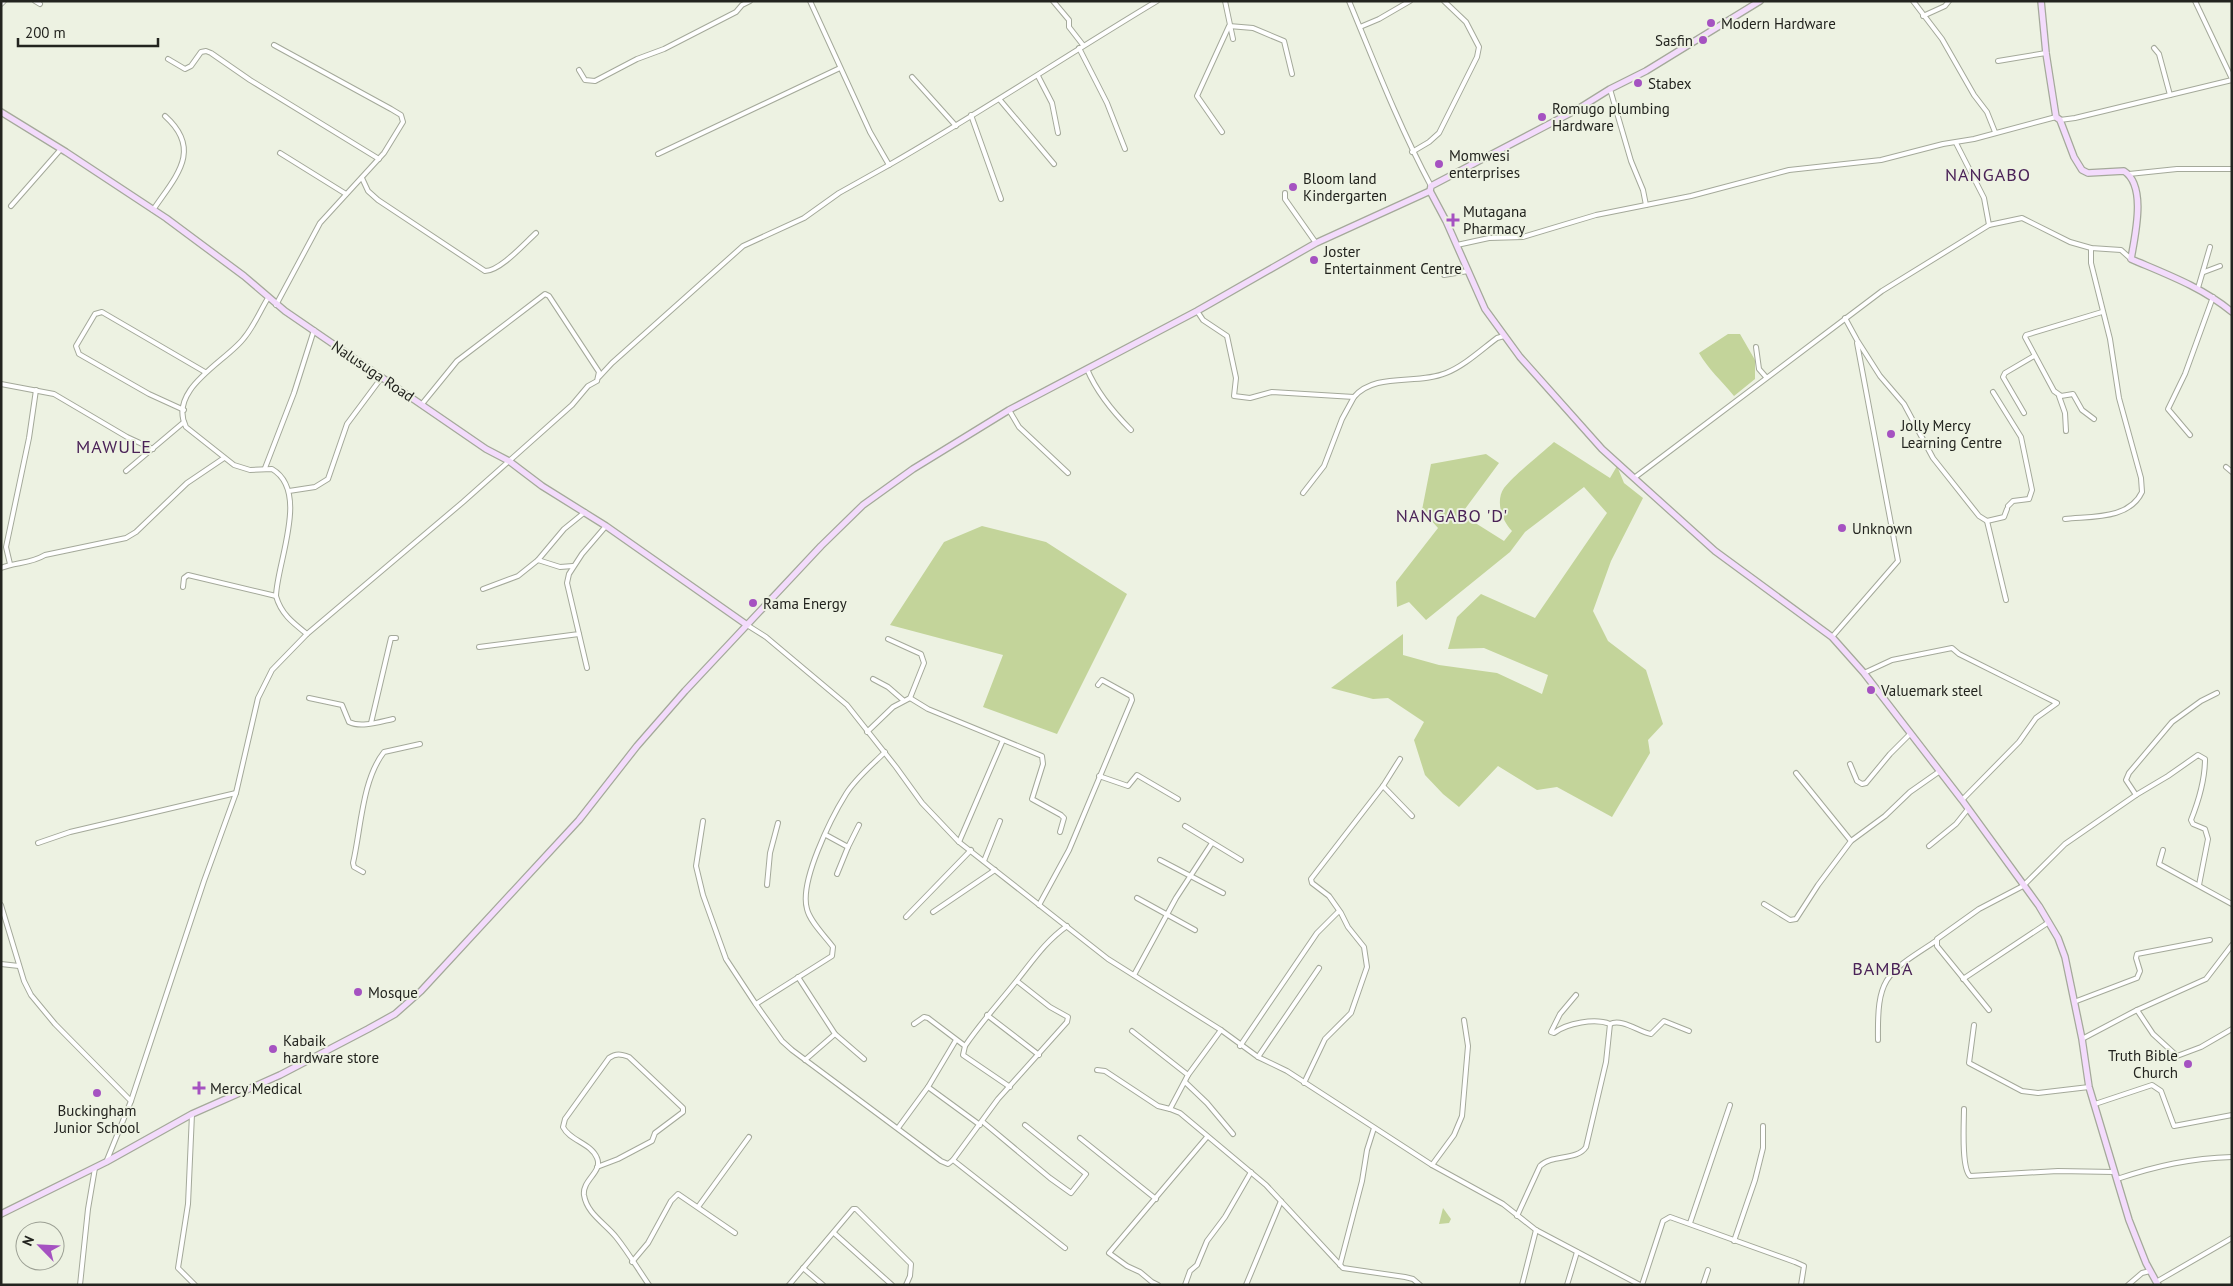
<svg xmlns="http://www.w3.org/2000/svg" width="2233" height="1286" viewBox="0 0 2233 1286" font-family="'PT Sans',sans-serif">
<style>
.green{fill:#c3d49a}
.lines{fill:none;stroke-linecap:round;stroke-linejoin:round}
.street-casing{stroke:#a4a99a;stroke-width:6}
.secondary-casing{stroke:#a4a99a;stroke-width:8}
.street{stroke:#fff;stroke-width:4}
.secondary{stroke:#f3dbfc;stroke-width:5.5}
.poi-dot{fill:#a552c1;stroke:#edf2e2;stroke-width:2}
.labels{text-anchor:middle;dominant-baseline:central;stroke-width:4;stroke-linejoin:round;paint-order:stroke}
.poi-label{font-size:15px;fill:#23241f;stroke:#edf2e2;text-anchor:start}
.street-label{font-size:15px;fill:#23241f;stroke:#edf2e2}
.quarter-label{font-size:18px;letter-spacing:1px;fill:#4a2257;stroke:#edf2e2}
</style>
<rect width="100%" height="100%" fill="#edf2e2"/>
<g class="green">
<path d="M1446,264l1,6 -14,5 -2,-6z"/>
<path d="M1728,334h12l15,26v19l-21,17c-12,-15 -26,-27 -35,-43z"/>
<path d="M1554,442l56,36 7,-12 7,17 19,15 -32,63 -18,50 15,30 38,29 17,54 -15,16 2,13 -38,64 -55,-30 -20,3 -39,-24 -39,41 -16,-13 -18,-19 -11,-35 10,-18 -36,-24 -15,1 -42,-11 72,-54v21l36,10 58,8 45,21 6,-19 -64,-27 -36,1 9,-32 24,-23 54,24 72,-105 -23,-26 -59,45 -15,20 -84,68 -17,-18 -12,5 -1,-25 42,-54 -16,-18 9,-46 55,-10 13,9 -34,46 4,10 35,22 8,-10c-10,-10 -17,-30 -8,-43 10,-13 37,-34 50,-46z"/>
<path d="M982,526l64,16 81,52 -70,140 -74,-27 20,-52 -113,-30 54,-83z"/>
<path d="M1443,1208l8,11 -2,4 -10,1z"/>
</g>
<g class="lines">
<g class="street-casing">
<g id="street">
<path d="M35,1l5,3"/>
<path d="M810,1l60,131 19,33c91,-52 178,-110 268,-164"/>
<path d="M1053,1l16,19v7l14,18"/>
<path d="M1225,1l8,38"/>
<path d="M1349,1c26,63 50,125 82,185"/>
<path d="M1913,1l29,38 32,56 13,17 8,20"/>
<path d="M2195,1l37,78"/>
<path d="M1,4l3,-3"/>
<path d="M1923,16l22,-10 4,-5"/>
<path d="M1360,27l19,-8 31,-18"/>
<path d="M274,45l117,64 10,6 2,7 -19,31 -64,70 -44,82"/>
<path d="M1079,48l28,55 18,46"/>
<path d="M2154,48l5,6 11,41"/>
<path d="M168,59l17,10 6,-3 10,-14 5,-1 5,2 39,27 129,79"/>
<path d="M1998,61l48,-8"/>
<path d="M579,70l6,10 10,1 42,-22 27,-10 72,-37 6,-7 8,-4"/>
<path d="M1038,76l14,27 6,30"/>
<path d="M912,77l44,49"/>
<path d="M1610,89l21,72 12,29 3,15"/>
<path d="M1000,100l54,64"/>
<path d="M971,115l30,84"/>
<path d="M2060,120l15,-2 157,-38"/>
<path d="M1222,132l-25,-36 32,-70 24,2 31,13 8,33"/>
<path d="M1956,143l28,55 5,27"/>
<path d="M1412,152l17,-10 10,-9 38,-76 2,-10 -13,-25 -22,-21"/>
<path d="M280,153l66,41"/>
<path d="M658,154l182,-86"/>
<path d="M2129,174l48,-5h55"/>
<path d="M362,178l6,13 10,9 107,71c15,0 39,-27 51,-38"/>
<path d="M1285,193v6l31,44"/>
<path d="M11,206l50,-57"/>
<path d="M153,210c23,-34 50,-60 12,-94"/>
<path d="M1457,245l32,-7 34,-1 73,-22 95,-19 98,-26 92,-10 62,-16 31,-5 82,-22"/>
<path d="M2204,272l16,-6"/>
<path d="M1444,275l24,-4"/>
<path d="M2198,288l12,-41"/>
<path d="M268,298c-8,13 -14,28 -24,40 -17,23 -77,51 -58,89l48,38 16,5 22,-1c38,22 5,93 4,127 5,18 17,27 31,38"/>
<path d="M1197,311l6,9 24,16 9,42 -2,18 16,2 22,-6 82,5c21,-25 63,-12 92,-24 18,-7 35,-23 51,-35l7,-2"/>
<path d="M1845,318l12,22 23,36 24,28 29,54 46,58 8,5 19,79"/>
<path d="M1756,347l3,22 7,8"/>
<path d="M1087,369c10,24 26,43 44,61"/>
<path d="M599,377l13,-14 131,-117 61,-28 35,-25 50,-28"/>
<path d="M1,384l53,10 73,43 26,12"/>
<path d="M1993,392l28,45 11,53 -3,9 -16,2 -5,5"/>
<path d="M2059,396l6,17 1,18"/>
<path d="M184,410l-35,-16 -70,-40 -3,-8 19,-32 7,-2 103,60"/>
<path d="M1009,410l10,17 49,46"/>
<path d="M2024,413l-21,-36 2,-4 29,-17"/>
<path d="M2094,419l-12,-9 -9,-16 -12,2 -7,-5 -29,-54 1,-2 76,-23"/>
<path d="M2190,435l-22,-26 17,-35 28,-77"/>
<path d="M2226,467l6,5"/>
<path d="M265,468l29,-75 20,-63"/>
<path d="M126,471l58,-49"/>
<path d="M1634,478l248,-187 107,-66 33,-7 48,24 21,6 30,2 10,9"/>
<path d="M289,491l26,-4 13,-8 19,-55 35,-47"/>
<path d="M1303,493l21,-27 18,-47 12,-22"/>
<path d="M2065,519c25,-3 64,1 77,-27l-1,-14 -22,-80 -9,-59 -19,-76v-15"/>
<path d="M1987,521l17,-4 3,-8"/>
<path d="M538,560l26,-31 21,-17"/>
<path d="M10,564l-4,-17 23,-109 7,-48"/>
<path d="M1,568c15,-6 29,-4 44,-13l81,-17 10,-6 51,-49 37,-25"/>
<path d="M183,587l1,-9 4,-3 88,21"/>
<path d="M483,589l35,-13 20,-16 22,7 13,-1"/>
<path d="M747,625l19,12 81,68 49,62 26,36 37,39 149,117 113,71 37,27 29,14 145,94 71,39 33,26 104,55"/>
<path d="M579,634l8,34"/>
<path d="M1832,637l66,-76 -41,-218"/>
<path d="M479,647l100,-13 -12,-51 2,-9 13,-20 24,-28"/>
<path d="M1864,673l28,-13 60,-12 7,6 98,49 -21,15 -17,24 -57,58"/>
<path d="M873,679l15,8 15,13"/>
<path d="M309,698l33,7 7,17c12,6 30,0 44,-3"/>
<path d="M910,698l18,11 114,47 1,8 -11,35 29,16 3,3 -4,14"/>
<path d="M371,723l20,-85h5"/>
<path d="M867,732l26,-25 17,-9 14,-35 -3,-9 -33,-15"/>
<path d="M1850,764l7,17 5,3 4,-1 24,-29 20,-20"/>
<path d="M1796,773l55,68"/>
<path d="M1099,776l29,10 9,-11 41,24"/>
<path d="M1383,786l29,30"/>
<path d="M2136,795l-10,-15 3,-7 43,-51 29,-21 16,-8"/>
<path d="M703,821l-7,45 7,29 23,64 29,44 27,38 10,9 149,111 7,3 5,-4 112,88"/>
<path d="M1185,826l56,34"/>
<path d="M826,835l22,12 -11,27"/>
<path d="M959,842l44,-102"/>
<path d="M38,843l32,-11 166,-39"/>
<path d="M1929,846l27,-22 12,-15"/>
<path d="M848,847l11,-22"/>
<path d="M2163,850l-4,14 73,40"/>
<path d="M1160,860l63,33"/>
<path d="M984,861l16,-40"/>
<path d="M363,872l-9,-5 -1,-4c8,-34 9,-83 31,-111l36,-8"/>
<path d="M767,885l3,-32 8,-30"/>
<path d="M1137,898l58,32"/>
<path d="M1764,904l26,16 6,-1 22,-34 33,-44 34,-25 25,-24 30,-21"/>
<path d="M1,905l23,76 7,14 24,29 76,77"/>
<path d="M1039,905l30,-55 63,-150 -1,-4 -29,-16 -4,5"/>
<path d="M933,912l62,-42"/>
<path d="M906,917l65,-67"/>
<path d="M1,964l18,2"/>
<path d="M1134,975l42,-77 36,-55"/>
<path d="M798,977l37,57 29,25"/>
<path d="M1963,979l86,-57"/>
<path d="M2074,1002l63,-24 3,-7 -4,-13 1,-4 73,-14"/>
<path d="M756,1004l76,-48 1,-9c-8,-11 -23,-25 -26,-38 -8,-27 24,-91 39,-115 10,-16 26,-29 39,-42"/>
<path d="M1989,1010l-52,-64v-7l42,-30 44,-23 42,-42 71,-49 32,-19 30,-21 7,4c0,20 -6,41 -14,61l2,4 12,5 3,10 -9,46"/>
<path d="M2137,1010l16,24 24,22 24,-9 31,-18"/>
<path d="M987,1015l52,40"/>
<path d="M914,1024l10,-7 4,1 37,28 -2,9 47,32"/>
<path d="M1610,1024c12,-6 29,8 41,10l13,-13 25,10"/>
<path d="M1974,1025l-5,38 53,28 16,2 51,-6"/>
<path d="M1221,1030l-33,45 -18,34 10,4 86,72 77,83 62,9 8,2 7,6"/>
<path d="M1132,1031l56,44"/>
<path d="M2082,1039l55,-29 69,-31 26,-34"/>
<path d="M1878,1040c-1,-63 7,-66 58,-99"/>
<path d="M965,1046c17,-25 35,-44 53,-67 16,-20 28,-38 49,-53"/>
<path d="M1240,1046l77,-113 22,-22"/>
<path d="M1258,1057l61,-89"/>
<path d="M805,1060l30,-26"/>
<path d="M1097,1070l8,1 53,35 12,3"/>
<path d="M1185,1082l22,21 26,31"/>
<path d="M1304,1083l21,-44 26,-26 16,-46 -3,-20 -16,-20 -7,-14 -12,-17 -17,-13 -1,-4 72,-93 17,-27"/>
<path d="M928,1087l52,38"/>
<path d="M2095,1104l57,-19 9,6 13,35 58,-11"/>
<path d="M1964,1109c0,13 -3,59 6,67l88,-5 56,1"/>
<path d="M192,1114l-4,90 -10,64 17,17"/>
<path d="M983,1122l67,56 21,15 15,-19 -61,-49"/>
<path d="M898,1128l30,-41 28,-47"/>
<path d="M1080,1138l76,61"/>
<path d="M107,1160l24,-59 73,-220 32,-88 22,-95 14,-28 35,-36 156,-132 109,-97 16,-19 9,-5 2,-9 -50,-76 -4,-2 -88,67 -35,43"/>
<path d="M953,1160l45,-61 69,-77 1,-5 -18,-10 -33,-26"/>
<path d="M1432,1165l22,-30 8,-19 6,-70 -4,-26"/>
<path d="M597,1167l21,-8 34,-18 3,-8 28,-21v-4l-54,-51c-8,-3 -13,-4 -20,1l-44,61 -2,8c7,14 28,16 34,31 6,14 -15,22 -13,37 3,19 21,28 32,42 12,15 22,32 33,48"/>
<path d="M2117,1179c39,-13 74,-21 115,-22"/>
<path d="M698,1207l51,-70"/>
<path d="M1517,1216l23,-50c12,-12 37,-5 46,-19l20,-85 4,-38c-15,-6 -43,-1 -56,9l-3,-1 9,-18 16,-19"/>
<path d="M1690,1223l40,-118"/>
<path d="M834,1233l58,52"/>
<path d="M1734,1241l21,-61 8,-32v-22"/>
<path d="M632,1262l16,-19 23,-42 7,-7 57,39"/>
<path d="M1340,1265l22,-84 5,-31 7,-22"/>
<path d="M803,1268l20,17"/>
<path d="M2156,1282l76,-44"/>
<path d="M80,1285l8,-76 7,-41"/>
<path d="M789,1285l64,-76h3l55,55 -1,12 -4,9"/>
<path d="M1158,1285l-6,-3 -12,-10 -13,-6 -18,-13 98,-116"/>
<path d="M1185,1285l5,-14 7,-6 10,-24 18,-24 26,-45"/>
<path d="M1246,1285l35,-84"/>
<path d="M1522,1285l14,-55"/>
<path d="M1567,1285l10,-33"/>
<path d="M1642,1285l21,-64 7,-4 125,45 9,4 -3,19"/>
<path d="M1703,1285l5,-15"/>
<path d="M2128,1285l14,-12 8,-2"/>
</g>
</g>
<g class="secondary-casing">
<g id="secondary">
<path d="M2041,1l5,52 10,64 4,3 14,37 8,13 6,3 36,-2c23,15 11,64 7,88 35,15 71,28 101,53"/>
<path d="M1,112l65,40 100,66 78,58 41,35 201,138 23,12 33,25 64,40 141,99"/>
<path d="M1430,191l16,30 39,88 35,48 82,92 32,29 81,73 117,86 32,36 98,127 77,106 19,32 7,19 17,82 7,48 40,133 17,43 12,22"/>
<path d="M1,1214l105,-52 86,-48 88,-39 88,-46 27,-15 26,-23 158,-171 58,-74 48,-55 136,-145 42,-41 50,-36 96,-59 188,-99 119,-68 114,-52 1,-5 147,-77 32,-20 36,-18 114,-70"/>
</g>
</g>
<use href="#street" class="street"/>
<use href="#secondary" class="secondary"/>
</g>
<g class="poi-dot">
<circle cx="1711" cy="23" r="5"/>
<circle cx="1703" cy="40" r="5"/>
<circle cx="1638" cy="83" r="5"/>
<circle cx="1542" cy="117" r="5"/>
<circle cx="1439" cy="164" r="5"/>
<circle cx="1293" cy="187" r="5"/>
<path d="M1450.5 212.5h5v5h5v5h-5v5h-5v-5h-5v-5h5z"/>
<circle cx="1314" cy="260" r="5"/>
<circle cx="1891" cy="434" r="5"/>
<circle cx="1842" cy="528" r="5"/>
<circle cx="753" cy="603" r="5"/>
<circle cx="1871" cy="690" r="5"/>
<circle cx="358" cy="992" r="5"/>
<circle cx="273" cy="1049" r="5"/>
<circle cx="2188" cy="1064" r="5"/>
<path d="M196.5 1080.5h5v5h5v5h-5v5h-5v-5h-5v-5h5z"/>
<circle cx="97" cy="1093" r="5"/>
</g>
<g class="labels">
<g class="poi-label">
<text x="1721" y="23">Modern Hardware</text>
<text x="1693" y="40" text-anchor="end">Sasfin</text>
<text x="1648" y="83">Stabex</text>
<text x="1552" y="108">Romugo plumbing<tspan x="1552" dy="17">Hardware</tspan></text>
<text x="1449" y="155">Momwesi<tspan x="1449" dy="17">enterprises</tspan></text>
<text x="1303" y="178">Bloom land<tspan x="1303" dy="17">Kindergarten</tspan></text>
<text x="1463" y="211">Mutagana<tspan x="1463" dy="17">Pharmacy</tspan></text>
<text x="1324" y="251">Joster<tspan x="1324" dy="17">Entertainment Centre</tspan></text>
<text x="1901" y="425">Jolly Mercy<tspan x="1901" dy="17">Learning Centre</tspan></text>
<text x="1852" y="528">Unknown</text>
<text x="763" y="603">Rama Energy</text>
<text x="1881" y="690">Valuemark steel</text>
<text x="368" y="992">Mosque</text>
<text x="283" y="1040">Kabaik<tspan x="283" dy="17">hardware store</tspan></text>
<text x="2178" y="1055" text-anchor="end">Truth Bible<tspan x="2178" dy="17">Church</tspan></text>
<text x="210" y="1088">Mercy Medical</text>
<text x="97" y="1110" text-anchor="middle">Buckingham<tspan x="97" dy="17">Junior School</tspan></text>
</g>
<g class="street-label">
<text transform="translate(373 371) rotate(34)">Nalusuga Road</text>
</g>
<g class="quarter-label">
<text x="1988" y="174">NANGABO</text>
<text x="114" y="446">MAWULE</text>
<text x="1452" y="515">NANGABO 'D'</text>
<text x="1883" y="968">BAMBA</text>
</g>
</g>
<rect width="2233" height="1286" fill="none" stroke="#23241f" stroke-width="5"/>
<g transform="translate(40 1246) rotate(294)"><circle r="24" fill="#edf2e2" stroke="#9ca094"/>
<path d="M0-4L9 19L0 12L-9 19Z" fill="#a552c1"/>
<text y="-8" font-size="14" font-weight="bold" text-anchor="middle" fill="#23241f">N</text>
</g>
<path d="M18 38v8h140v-8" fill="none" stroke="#23241f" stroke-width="2.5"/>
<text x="25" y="38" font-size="15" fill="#23241f" stroke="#edf2e2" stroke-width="4" paint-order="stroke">200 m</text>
</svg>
